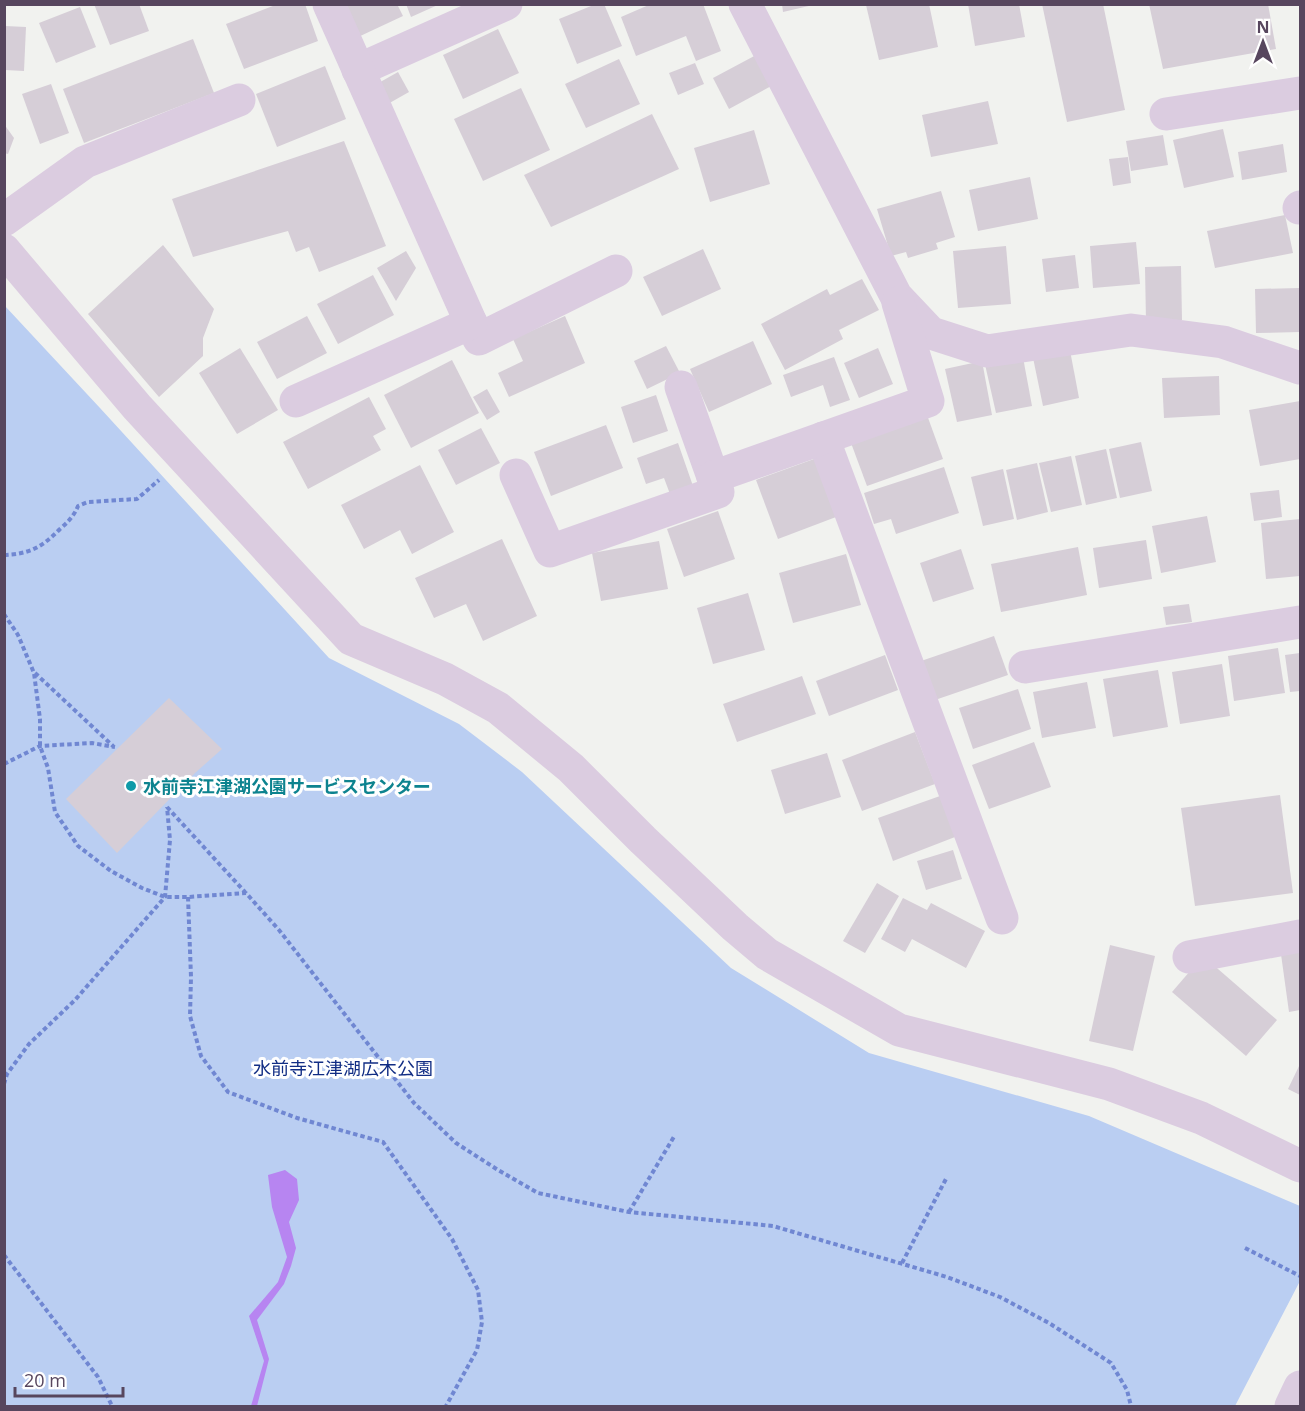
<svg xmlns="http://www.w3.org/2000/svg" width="1305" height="1411" viewBox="0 0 1305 1411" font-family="'Open Sans','Noto Sans JP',sans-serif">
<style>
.green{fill:#bacef2}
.water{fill:#b785f1}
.building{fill:#d6ced7}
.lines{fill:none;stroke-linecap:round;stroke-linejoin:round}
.path{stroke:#7087d2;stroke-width:4;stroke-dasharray:4.5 3;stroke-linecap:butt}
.minor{stroke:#dbcce0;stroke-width:33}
.culture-dot{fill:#0f9aa8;stroke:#fff;stroke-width:2}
.labels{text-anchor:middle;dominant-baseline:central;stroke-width:6;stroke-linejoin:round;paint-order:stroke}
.culture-label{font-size:18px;font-weight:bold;fill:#0d838f;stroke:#fff;text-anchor:start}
.park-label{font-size:18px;fill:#112d84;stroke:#fff}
</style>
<rect width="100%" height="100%" fill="#f1f2ef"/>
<path class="green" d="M5,306l95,102 229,250 130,66 63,48 209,196 138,85 220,63 211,90v75l-65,125h-1230z"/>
<path class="water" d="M285,1170l12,9 2,21 -10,22 7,26 -5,18 -7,18 -27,36 12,39 -12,47h-6l13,-45 -15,-45 29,-34 9,-25 -15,-50 -4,-32z"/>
<g class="building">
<path d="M94,4h45l10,27 -39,14z"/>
<path d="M278,4h27l13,37 -74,28 -18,-45z"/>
<path d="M348,4h49l6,12 -47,22 -14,-31z"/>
<path d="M406,4h34l-29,13z"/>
<path d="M596,4h8l18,42 -45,18 -18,-45z"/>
<path d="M651,4h52l18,47 -25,10 -10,-25 -50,20 -15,-39z"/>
<path d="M782,4h31v1l-30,7z"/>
<path d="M929,4l9,43 -59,13 -13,-55z"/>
<path d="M968,4h51l6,33 -50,9z"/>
<path d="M1042,4h61l22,106 -58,12z"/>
<path d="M1149,4h119l8,45 -113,20z"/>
<path d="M80,7l16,40 -40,16 -17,-40z"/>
<path d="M5,26l21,1 -2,44 -19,-1z"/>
<path d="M498,29l21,44 -56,26 -20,-44z"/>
<path d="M193,39l21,54 -130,50 -21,-54z"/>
<path d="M758,54l17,30 -46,25 -16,-31z"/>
<path d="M619,59l21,45 -54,24 -21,-44z"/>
<path d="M695,63l9,21 -26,11 -9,-22z"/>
<path d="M325,66l21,53 -69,28 -21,-53z"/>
<path d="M398,72l11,20 -23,13 -11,-20z"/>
<path d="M51,84l18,49 -29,11 -18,-50z"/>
<path d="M521,88l29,62 -67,31 -29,-62z"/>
<path d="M988,101l10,43 -67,13 -9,-42z"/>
<path d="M652,114l27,55 -128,58 -27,-52z"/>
<path d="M4,124l10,14 -6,16 -4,-1z"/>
<path d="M1223,129l11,48 -50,11 -11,-48z"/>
<path d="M754,130l16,54 -60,18 -16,-54z"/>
<path d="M1163,135l5,30 -37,6 -5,-30z"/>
<path d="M344,141l42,105 -67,26 -10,-25 -13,5 -8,-21 -95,26 -21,-58z"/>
<path d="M1283,144l4,28 -45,8 -4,-28z"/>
<path d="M1128,157l3,26 -18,3 -4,-27z"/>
<path d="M1030,177l8,42 -60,12 -9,-41z"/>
<path d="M941,191l14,46 -19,6 2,6 -30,9 -2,-6 -15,4 -14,-47z"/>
<path d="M1285,215l8,38 -78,15 -8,-37z"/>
<path d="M1136,242l4,42 -47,4 -3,-42z"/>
<path d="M163,245l51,64 -11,29v18l-44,41 -71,-83z"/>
<path d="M1006,246l5,58 -53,4 -5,-57z"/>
<path d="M703,249l18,40 -59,27 -19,-39z"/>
<path d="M406,251l10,17 -20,33 -19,-33z"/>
<path d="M1075,255l4,33 -33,4 -4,-33z"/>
<path d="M1181,266l1,54 -36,2 -1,-55z"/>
<path d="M373,275l21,40 -56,29 -21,-40z"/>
<path d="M862,279l17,31 -40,20 4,9 -58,31 -24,-46 66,-35 3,6z"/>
<path d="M1300,288v44l-44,1 -1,-44z"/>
<path d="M307,316l20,37 -50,26 -20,-37z"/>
<path d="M565,316l20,47 -76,34 -11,-24 25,-12 -10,-22z"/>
<path d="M753,341l19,43 -63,28 -19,-43z"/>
<path d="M1069,345l10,53 -36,8 -11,-53z"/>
<path d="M666,346l14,27 -33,16 -13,-28z"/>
<path d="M240,348l38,62 -41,24 -38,-61z"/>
<path d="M878,348l15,36 -34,14 -15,-35z"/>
<path d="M1022,352l10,54 -36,7 -12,-53z"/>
<path d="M834,357l16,43 -20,7 -7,-22 -32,12 -8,-22z"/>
<path d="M452,360l27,53 -68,35 -27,-53z"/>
<path d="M982,361l10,54 -35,7 -12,-53z"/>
<path d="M1219,376l1,39 -56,3 -2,-40z"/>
<path d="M487,389l13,23 -13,8 -14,-23z"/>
<path d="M656,395l12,36 -35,12 -12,-36z"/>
<path d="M369,397l17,32 -13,7 8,14 -73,39 -25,-47z"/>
<path d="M1300,401v58l-40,7 -11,-56z"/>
<path d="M927,415l16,44 -76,27 -16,-43z"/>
<path d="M606,425l17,43 -72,28 -17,-44z"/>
<path d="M481,428l19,35 -44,22 -18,-35z"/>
<path d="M1141,442l11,49 -32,7 -11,-49z"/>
<path d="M678,443l15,43 -23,8 -6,-16 -18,6 -9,-26z"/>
<path d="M1106,449l11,49 -31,7 -11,-49z"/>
<path d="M1071,456l11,49 -31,7 -12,-49z"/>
<path d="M814,459l22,58 -58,22 -22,-59z"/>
<path d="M1037,463l11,49 -31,8 -11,-50z"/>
<path d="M420,465l34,67 -42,22 -12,-24 -36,19 -23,-44z"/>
<path d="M944,467l15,46 -63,21 -5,-15 -17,5 -10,-31z"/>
<path d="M1003,469l11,50 -31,7 -12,-49z"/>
<path d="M1279,490l3,27 -28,4 -4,-28z"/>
<path d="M718,511l17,48 -51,18 -17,-48z"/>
<path d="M1207,516l9,46 -55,11 -9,-47z"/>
<path d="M1300,519v57l-34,3 -5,-56z"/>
<path d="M502,539l35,77 -54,25 -17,-37 -32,14 -19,-40z"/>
<path d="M1146,540l6,39 -53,9 -6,-40z"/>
<path d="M659,541l9,48 -67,12 -9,-48z"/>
<path d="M1078,547l9,48 -86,17 -10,-48z"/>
<path d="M961,549l13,40 -41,13 -13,-39z"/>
<path d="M846,554l15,51 -68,18 -14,-50z"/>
<path d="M748,593l17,57 -52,14 -16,-56z"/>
<path d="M1189,604l3,18 -26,3 -3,-18z"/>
<path d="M994,636l14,39 -73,25 -14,-39z"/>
<path d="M1278,648l7,45 -51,8 -6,-45z"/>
<path d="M1300,653v38l-10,1 -5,-37z"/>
<path d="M885,655l13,35 -69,26 -13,-35z"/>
<path d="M1222,664l8,52 -50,8 -8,-52z"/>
<path d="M1158,670l10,57 -55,10 -10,-58z"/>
<path d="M802,676l14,38 -79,28 -14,-38z"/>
<path d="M1087,682l9,46 -54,10 -9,-46z"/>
<path d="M1018,689l13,40 -58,20 -14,-41z"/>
<path d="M169,698l53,51 -27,24 -78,80 -51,-54z"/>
<path d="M915,732l20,52 -73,27 -20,-51z"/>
<path d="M1034,742l17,45 -62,22 -17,-44z"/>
<path d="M827,753l14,44 -56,17 -14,-44z"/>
<path d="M1280,795l13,98 -98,13 -14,-98z"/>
<path d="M940,796l15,41 -62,24 -15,-43z"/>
<path d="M953,850l9,29 -36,11 -9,-29z"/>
<path d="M877,883l22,13 -34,57 -22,-12z"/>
<path d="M903,898l24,12 4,-7 54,28 -19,37 -54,-29 -7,13 -24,-13z"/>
<path d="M1300,944v66l-11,2 -9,-65z"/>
<path d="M1110,945l45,11 -22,95 -44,-10z"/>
<path d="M1203,956l74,64 -31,36 -74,-64z"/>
<path d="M1300,1064v31l-12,-6z"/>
</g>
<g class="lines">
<g class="path">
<path d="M4,555c26,-1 38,-8 56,-26 8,-7 14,-13 18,-23l10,-4 49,-3 22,-19"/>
<path d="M4,614l14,21 16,38 6,46v27l8,22 7,44 23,34 33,25 31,17 23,9h23l58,-4 33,37 135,173 42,40 42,27 40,23 91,19 144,14 174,51 53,20 49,26 62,40 16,27 4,16"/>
<path d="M35,673l78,73"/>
<path d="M4,764l36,-18 52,-3 23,4"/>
<path d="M167,807l78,85"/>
<path d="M188,897l3,80 -1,39 11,40 27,36 69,26 86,24 69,97 26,51 4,32 -5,28 -31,56"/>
<path d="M4,1084l3,-10 22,-30 46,-44 90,-103 5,-57 -3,-33"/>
<path d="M629,1212l46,-77"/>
<path d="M1245,1248l55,28"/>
<path d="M4,1255l94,122 14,29"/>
<path d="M902,1263l45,-86"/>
</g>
<g class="minor">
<path d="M745,4l151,292 35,37 56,18 144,-21 92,12 77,26"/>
<path d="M358,70l148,-66"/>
<path d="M1166,114l134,-21"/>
<path d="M1299,208l1,-1"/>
<path d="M4,220l81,-58 154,-62"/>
<path d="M4,250l133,157 214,232 94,40 53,29 73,60 72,72 92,87 32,27 132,76 210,54 92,34 99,48"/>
<path d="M471,323l8,16 137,-68"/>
<path d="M681,387l32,90"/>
<path d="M296,401l175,-78 -142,-319"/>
<path d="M823,438l179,480"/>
<path d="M516,475l34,76 168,-59 -5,-15 215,-76 -30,-98"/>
<path d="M1025,667l275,-45"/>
<path d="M1189,957l111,-21"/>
<path d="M1291,1406l9,-19"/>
</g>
</g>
<circle class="culture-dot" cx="131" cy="786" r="6"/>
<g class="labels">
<g class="culture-label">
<text x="143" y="786">水前寺江津湖公園サービスセンター</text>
</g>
<g class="park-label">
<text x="343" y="1068">水前寺江津湖広木公園</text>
</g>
</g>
<rect width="1305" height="1411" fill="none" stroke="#57465e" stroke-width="12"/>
<g transform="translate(1263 42)" stroke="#ffffff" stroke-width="4.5" paint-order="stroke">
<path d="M0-4.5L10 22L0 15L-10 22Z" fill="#57465e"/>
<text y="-9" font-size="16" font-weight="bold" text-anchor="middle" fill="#57465e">N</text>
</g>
<path d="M15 1387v9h108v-9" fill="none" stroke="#57465e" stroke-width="3"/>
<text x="24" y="1387" font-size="18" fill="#57465e" stroke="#ffffff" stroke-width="4.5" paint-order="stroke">20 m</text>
</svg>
